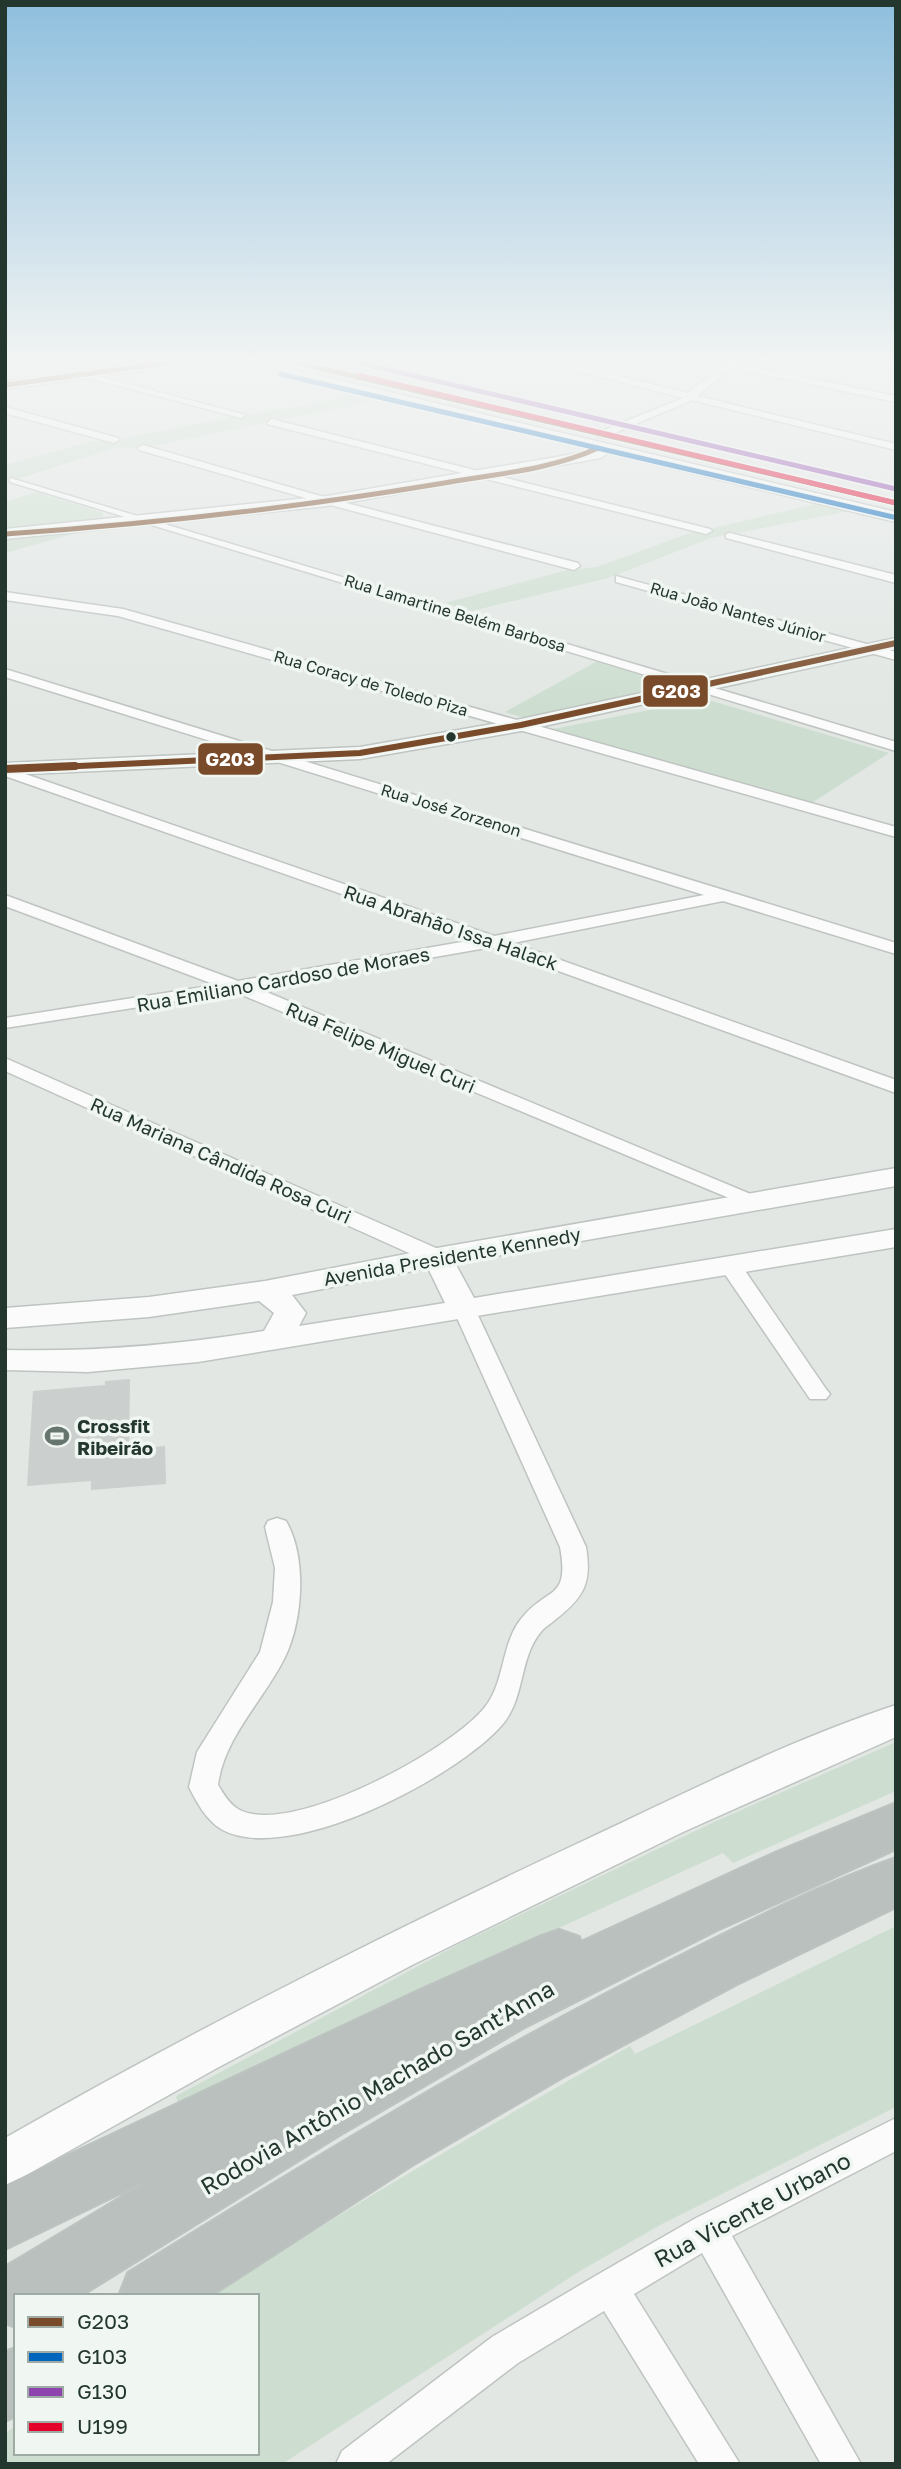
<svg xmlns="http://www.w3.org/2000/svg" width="901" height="2469" viewBox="0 0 901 2469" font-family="'Golos Text',sans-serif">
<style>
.green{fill:#cdded0}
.building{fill:#cbcfcd}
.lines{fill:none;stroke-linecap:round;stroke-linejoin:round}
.street-casing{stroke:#bfc4c1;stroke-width:3}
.secondary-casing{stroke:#bec4c1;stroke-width:3}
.highway-casing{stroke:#bcc3c0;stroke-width:4}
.street{fill:#fbfbfb;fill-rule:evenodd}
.secondary{fill:#fbfbfb;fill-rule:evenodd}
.highway{fill:#bac0be;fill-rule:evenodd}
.bus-1-far2-casing{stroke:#f0f6f2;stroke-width:8}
.bus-1-far1-casing{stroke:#f0f6f2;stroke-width:10}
.bus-1-casing{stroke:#f0f6f2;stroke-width:12}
.bus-2-casing{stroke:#f0f6f2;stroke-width:8}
.bus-3-casing{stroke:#f0f6f2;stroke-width:8}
.bus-4-casing{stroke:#f0f6f2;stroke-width:8}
.bus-1-far2{stroke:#7a4b2a;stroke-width:5}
.bus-1-far1{stroke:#7a4b2a;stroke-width:6}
.bus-1{stroke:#7a4b2a;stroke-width:8}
.bus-2{stroke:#0065bd;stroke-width:5}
.bus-3{stroke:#8e44ad;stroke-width:5}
.bus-4{stroke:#e4002b;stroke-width:5}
.bus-dot{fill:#23372f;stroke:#f0f6f2;stroke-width:2.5}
.labels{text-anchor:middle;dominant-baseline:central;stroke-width:7;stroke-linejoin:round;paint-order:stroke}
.far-street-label{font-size:16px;fill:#23372f;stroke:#f0f6f2}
.street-label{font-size:19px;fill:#23372f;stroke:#f0f6f2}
.poi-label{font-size:19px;font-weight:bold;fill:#23372f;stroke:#f0f6f2;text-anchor:start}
.near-street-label{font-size:23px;fill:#23372f;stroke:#f0f6f2}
.line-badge{stroke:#f0f6f2;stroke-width:2.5}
.badge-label{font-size:19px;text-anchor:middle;font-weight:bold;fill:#fff}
</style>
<rect width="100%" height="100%" fill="#e2e7e4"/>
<g class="green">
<path d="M359,393l24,6 -240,49 -25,-1 -104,33 -9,-3v-12l88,-24 21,-1 127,-25 72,-11z"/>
<path d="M36,492l67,21v4l-98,12v-27z"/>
<path d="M825,502l30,8 -144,28 -103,40 -136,33 -27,-8 122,-33 30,-3 90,-33z"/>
<path d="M94,528l-89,25v-19z"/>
<path d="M603,658l67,20 -6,11 -128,28 -12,1 -19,-6z"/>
<path d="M705,699l184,54 -82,53 -269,-74z"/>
<path d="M896,1742v49l-163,72 -10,-10 -221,101 -322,154 -4,-12 287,-154 249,-119z"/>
<path d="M896,1926v181l-234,117 -82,47 -298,193h-277v-31l11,-7v27h241v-157h-45c136,-90 276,-170 418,-250l5,8z"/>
</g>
<path class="building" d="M130,1379l-1,70 36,-3 1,38 -75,6v-9l-64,5 6,-95 72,-6v-4z"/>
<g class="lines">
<g class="street-casing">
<g id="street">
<path d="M20,360h17l209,55 -5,3z"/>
<path d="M401,360h15l-59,20 -8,-2z"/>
<path d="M536,360h17l135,33 35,-27 -21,-6h38l-2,4 158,32v6l-164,-34 -35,28 199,48v6l-204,-50 -87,37h-8v-4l86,-35z"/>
<path d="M886,360h10v5z"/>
<path d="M5,407l113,31 1,2 -5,3 -109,-30z"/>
<path d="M271,419l439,110 2,2 -6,3 -439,-110z"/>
<path d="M143,445l188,54 247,64 2,3 -6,4 -251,-67 -184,-53 -1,-2z"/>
<path d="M10,478l886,264v9l-886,-269z"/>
<path d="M730,533l166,42v8l-170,-45v-4z"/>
<path d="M616,576l280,76v8l-280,-78z"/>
<path d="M5,592l118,17 773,218v10l-778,-221 -113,-16z"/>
<path d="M5,669l891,274v11l-173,-53 -210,42 383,137v13l-404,-146 -235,41 503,210 3,4 -3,4 -7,2 -518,-216 -230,36v-10l211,-33 -211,-79v-11l233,86 235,-41 -468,-164v-9l489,169 210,-41 -699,-218z"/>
<path d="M5,1058l440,194 3,5 -3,5h-16l-424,-191z"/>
<path d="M731,1260l8,2 87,127 4,5 -4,5h-16l-90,-132z"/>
<path d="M464,1302l11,7 111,238c6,36 -2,50 -30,72 -5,5 -12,8 -16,14 -21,26 -15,66 -38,92 -45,52 -215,142 -281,104 -15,-9 -25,-28 -32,-42l8,-35 63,-100 13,-50 2,-34 -10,-41 3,-6 9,-3 9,3c21,36 17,99 -1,136 -21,43 -61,80 -67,128 5,8 11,19 20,24 50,30 215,-60 247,-102 20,-25 16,-63 36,-88 26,-33 49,-18 39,-72l-107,-238z"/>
<path d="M896,2118v33l-164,85 129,228h-40l-119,-211 -68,41 106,170h-41l-95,-153 -86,52 -132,101h-50l6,-13 150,-114 105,-62 99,-57z"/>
</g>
</g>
<g class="secondary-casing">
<g id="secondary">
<path d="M159,360h39l-6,4 -187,25v-8z"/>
<path d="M229,360h24l643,152v10l-288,-69 -7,5 -274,48 -322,33v-10l322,-33 270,-46z"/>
<path d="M896,638v11l-375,82 -161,28 -355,16v-12l355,-16 161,-28z"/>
<path d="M896,1168v18l-441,77 19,35 422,-69v18l-698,115 -110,10 -83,-2v-20c90,2 171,-5 259,-19l10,-18 -15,-12 -110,16 -144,11v-20l144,-11 116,-16 172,-33zM428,1268l17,35 -146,23 7,-13 -14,-18z"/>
<path d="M896,1705v32l-213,95 -269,132 -197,104 -212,119v-49c189,-108 383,-206 580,-298 101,-47 204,-100 311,-135z"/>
</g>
</g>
<g class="highway-casing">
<g id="highway">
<path d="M896,1803v46l-179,81 -194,98 -182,106 -261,162h-64v31l-11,-4v-56l157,-94 -157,76v-64l415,-195 119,-53 20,-7 20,7 2,5 196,-90z"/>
<path d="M896,1858v49l-159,77 -176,94 -149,87 -202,131h-91l9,-23c179,-111 358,-220 546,-314 72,-36 146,-74 222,-101z"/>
<path d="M16,2348v68l-11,5v-69z"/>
</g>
</g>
<use href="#street" class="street"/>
<use href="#secondary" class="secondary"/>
<use href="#highway" class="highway"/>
<g class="bus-1-far2-casing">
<g id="bus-1-far2">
<path d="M285,360l611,143"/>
<path d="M5,385l183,-25"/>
<path d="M5,534c145,-10 289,-26 433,-50 54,-10 110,-13 160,-36"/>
</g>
</g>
<g class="bus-1-far1-casing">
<path id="bus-1-far1" d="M36,768l324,-15 161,-28 375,-82"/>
</g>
<g class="bus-1-casing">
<path id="bus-1" d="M5,769l70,-3"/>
</g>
<g class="bus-2-casing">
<path id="bus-2" d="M280,374l613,143"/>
</g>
<g class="bus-3-casing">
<path id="bus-3" d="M347,360l549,129"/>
</g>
<g class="bus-4-casing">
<path id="bus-4" d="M358,375l538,128"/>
</g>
<use href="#bus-1-far2" class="bus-1-far2"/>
<use href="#bus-1-far1" class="bus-1-far1"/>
<use href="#bus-1" class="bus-1"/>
<use href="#bus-2" class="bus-2"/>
<use href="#bus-3" class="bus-3"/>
<use href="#bus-4" class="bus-4"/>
</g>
<linearGradient id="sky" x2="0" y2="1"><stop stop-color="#8ebfde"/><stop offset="0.51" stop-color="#f2f4f3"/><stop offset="1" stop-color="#f2f4f3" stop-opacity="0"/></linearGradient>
<rect width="901" height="706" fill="url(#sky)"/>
<defs>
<g id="stadium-bare" transform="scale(1.89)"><path d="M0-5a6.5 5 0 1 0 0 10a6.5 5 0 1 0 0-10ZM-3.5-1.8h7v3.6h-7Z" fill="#66756e" stroke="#f0f6f2" stroke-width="2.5" paint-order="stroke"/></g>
</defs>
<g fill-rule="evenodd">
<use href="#stadium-bare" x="57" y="1436"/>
</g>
<circle class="bus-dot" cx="451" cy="737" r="6"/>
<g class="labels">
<g class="far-street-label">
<text transform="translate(738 612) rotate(16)">Rua João Nantes Júnior</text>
<text transform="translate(455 613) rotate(17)">Rua Lamartine Belém Barbosa</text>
<text transform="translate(371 683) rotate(16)">Rua Coracy de Toledo Piza</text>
<text transform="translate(451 810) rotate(17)">Rua José Zorzenon</text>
</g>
<g class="street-label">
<text transform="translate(451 927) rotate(19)">Rua Abrahão Issa Halack</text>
<text transform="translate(283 979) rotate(-10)">Rua Emiliano Cardoso de Moraes</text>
<text transform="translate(381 1047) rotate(23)">Rua Felipe Miguel Curi</text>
<text transform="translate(221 1160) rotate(24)">Rua Mariana Cândida Rosa Curi</text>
<text transform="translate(452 1256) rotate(-10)">Avenida Presidente Kennedy</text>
</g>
<g class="poi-label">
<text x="77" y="1425">Crossfit<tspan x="77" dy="22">Ribeirão</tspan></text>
</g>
<g class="near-street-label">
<text transform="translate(377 2087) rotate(-30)">Rodovia Antônio Machado Sant'Anna</text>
<text transform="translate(752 2209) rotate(-28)">Rua Vicente Urbano</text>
</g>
</g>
<g class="line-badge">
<rect x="642" y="674" width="67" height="34" rx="7" fill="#7a4b2a"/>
<rect x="197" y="742" width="67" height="34" rx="7" fill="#7a4b2a"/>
</g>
<g class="badge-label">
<text x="676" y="698">G203</text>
<text x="230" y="766">G203</text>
</g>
<rect width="901" height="2469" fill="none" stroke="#23372f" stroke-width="14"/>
<rect x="14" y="2294" width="245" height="161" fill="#f0f6f2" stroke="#9eaaa4" stroke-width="2"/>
<rect x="28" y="2317" width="35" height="10" fill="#7a4b2a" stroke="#9eaaa4" stroke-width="2"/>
<text x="77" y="2329" font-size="21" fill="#23372f">G203</text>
<rect x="28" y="2352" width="35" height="10" fill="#0065bd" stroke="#9eaaa4" stroke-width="2"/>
<text x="77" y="2364" font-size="21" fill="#23372f">G103</text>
<rect x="28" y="2387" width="35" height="10" fill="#8e44ad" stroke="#9eaaa4" stroke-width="2"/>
<text x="77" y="2399" font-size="21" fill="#23372f">G130</text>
<rect x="28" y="2422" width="35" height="10" fill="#e4002b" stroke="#9eaaa4" stroke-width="2"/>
<text x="77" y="2434" font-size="21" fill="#23372f">U199</text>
</svg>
